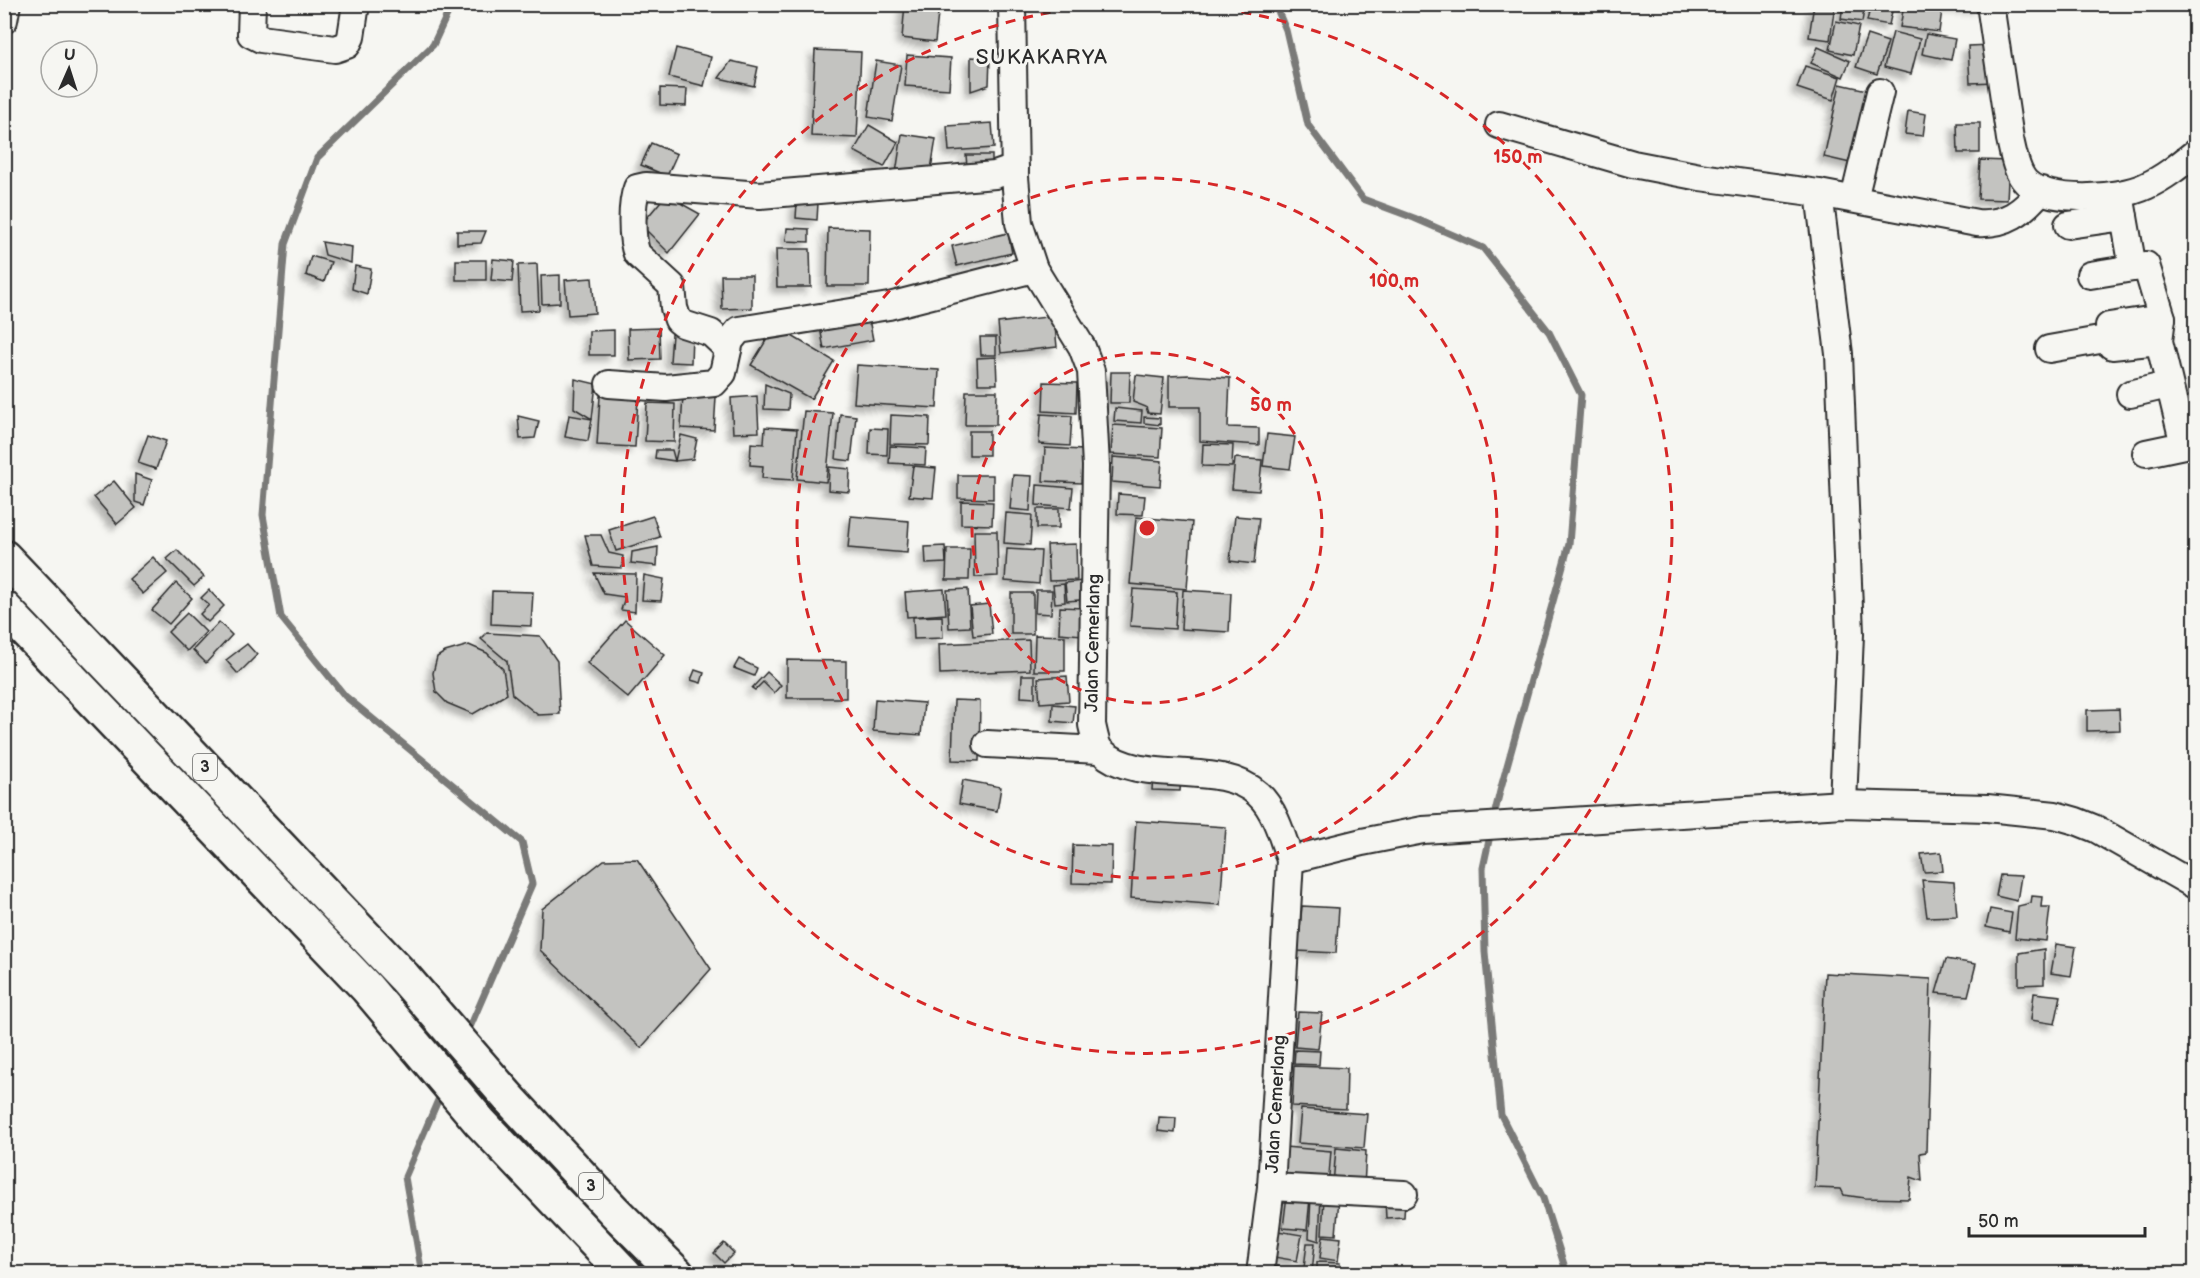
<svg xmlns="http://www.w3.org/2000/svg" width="2200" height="1278" viewBox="0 0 2200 1278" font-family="'Balsamiq Sans',sans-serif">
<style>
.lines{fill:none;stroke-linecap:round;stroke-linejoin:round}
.stream{stroke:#7a7a78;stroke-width:7}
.building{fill:#c3c3c0;stroke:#2b2b2b;stroke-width:1.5;filter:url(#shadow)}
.minor-casing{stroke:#2b2b2b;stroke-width:30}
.major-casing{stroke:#2b2b2b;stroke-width:38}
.minor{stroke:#f6f6f2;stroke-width:26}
.major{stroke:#f6f6f2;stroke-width:33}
.ring{fill:none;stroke:#d62828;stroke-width:3;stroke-dasharray:10 8}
.labels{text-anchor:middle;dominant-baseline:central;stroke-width:6;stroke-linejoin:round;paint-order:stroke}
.shield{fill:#f6f6f2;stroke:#686867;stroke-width:1.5}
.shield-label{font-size:16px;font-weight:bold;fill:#2b2b2b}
.street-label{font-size:18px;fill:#2b2b2b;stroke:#f6f6f2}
.quarter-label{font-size:21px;letter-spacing:1.5px;fill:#2b2b2b;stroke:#f6f6f2}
.centre{fill:#d62828;stroke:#f6f6f2;stroke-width:3}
.ring-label{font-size:18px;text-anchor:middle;font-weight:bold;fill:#d62828;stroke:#f6f6f2;stroke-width:6;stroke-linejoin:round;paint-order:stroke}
</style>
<defs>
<filter id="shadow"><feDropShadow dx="-5.5" dy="5.5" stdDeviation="3" flood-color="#0004"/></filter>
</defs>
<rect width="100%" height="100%" fill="#f6f6f2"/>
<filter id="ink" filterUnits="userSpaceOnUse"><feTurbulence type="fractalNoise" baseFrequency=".0167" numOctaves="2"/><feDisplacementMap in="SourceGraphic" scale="12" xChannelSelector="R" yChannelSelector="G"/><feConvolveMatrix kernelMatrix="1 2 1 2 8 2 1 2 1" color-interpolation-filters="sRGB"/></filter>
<g filter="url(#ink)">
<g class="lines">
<g class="stream">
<path d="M452,4l-19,41 -116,113 -32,86 -22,271 18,102 64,79 177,146 10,42 -65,150"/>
<path d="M1275,4l11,26 22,95 55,74 51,19 69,30 66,84 32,63 -12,149 -69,247 -7,29"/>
<path d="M1491,831l-8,37 2,84 16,163 42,83 24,76"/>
<path d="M422,1274l-17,-97 37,-86"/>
</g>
</g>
<g class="building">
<path d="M905,4h34l-4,38 -33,-4z"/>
<path d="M1814,4h21l-5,36 -21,-3z"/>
<path d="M1843,4h22l-3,18 -21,-3z"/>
<path d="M1871,4l22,3 -4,18 -22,-4z"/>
<path d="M1944,4h35v3l-35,-1z"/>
<path d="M1904,5l38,5 -3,22 -39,-5z"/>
<path d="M1836,21l23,5 -6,29 -23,-5z"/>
<path d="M1893,32l27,7 -9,35 -27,-7z"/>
<path d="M1926,34l29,5 -4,21 -29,-6z"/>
<path d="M1867,35l21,7 -11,32 -21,-7z"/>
<path d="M1991,45l3,37 -24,1 -2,-37z"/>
<path d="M1818,47l32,14 -7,16 -32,-14z"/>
<path d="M676,48l35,9 -7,29 -35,-9z"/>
<path d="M815,50l46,2 -4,86 -46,-2z"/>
<path d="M907,55l44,3 -2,31 -44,-3z"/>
<path d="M971,57l19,1 -1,27 -18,6z"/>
<path d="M731,61l27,6 -4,19 -35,-8z"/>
<path d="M876,61l25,4 -9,56 -24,-4z"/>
<path d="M1805,66l35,11 -7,23 -36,-12z"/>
<path d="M1840,84l36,8 -17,73 -35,-8z"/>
<path d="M660,88l27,1 -1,17 -26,-1z"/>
<path d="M1908,111l18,3 -3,22 -18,-2z"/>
<path d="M992,123l2,25 -45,3 -2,-25z"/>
<path d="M1957,123h23v30h-22z"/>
<path d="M869,125l29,17 -14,25 -30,-16z"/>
<path d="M902,134l34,5 -5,30 -35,4z"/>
<path d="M651,143l26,11 -10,22 -26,-11z"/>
<path d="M966,155h26v12h-25z"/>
<path d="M1980,160l29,1 -2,39 -29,-1z"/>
<path d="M666,195l34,19 -31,39 -28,-28z"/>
<path d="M797,202l21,1 -1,17 -21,-2z"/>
<path d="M787,228l22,1v13l-23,-1z"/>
<path d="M828,228l42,1 -1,57h-42z"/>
<path d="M457,231h29l-5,12 -24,1z"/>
<path d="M1008,233l4,20 -55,13 -5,-20z"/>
<path d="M322,242l30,5 -1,16 -26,-8z"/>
<path d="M776,249h34l1,38h-34z"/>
<path d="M311,256l20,6 -7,20 -18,-7z"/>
<path d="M493,259l21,2 -2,21 -21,-2z"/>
<rect x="456" y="260" width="30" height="20"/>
<path d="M537,264l2,46 -19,1 -2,-46z"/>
<path d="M355,266l16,3 -4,25 -15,-5z"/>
<path d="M560,275v28l-18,1 -1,-28z"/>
<path d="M721,275h31v33l-30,1z"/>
<path d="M592,278l3,35 -27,2 -3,-35z"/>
<path d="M868,314l5,26 -49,9 -5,-27z"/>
<path d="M1054,316l3,31 -56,6 -3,-30z"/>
<path d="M775,326l59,35 -23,38 -60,-34z"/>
<path d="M659,328l1,31 -31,1 -1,-31z"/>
<path d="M614,330v25h-25v-24z"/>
<path d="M672,334l20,1 -1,28 -21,-1z"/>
<path d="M980,337h16v18h-15z"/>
<path d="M996,357l1,27h-19l-1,-26z"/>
<path d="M857,365l82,5 -2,38 -83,-5z"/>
<path d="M1111,372h19l-1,31h-19z"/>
<path d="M1136,375l28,3 -4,36 -12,-1 -2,-6 -13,-5z"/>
<path d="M1189,375l41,3 -2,49 31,1v17l-59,-4v-34h-31v-31z"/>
<path d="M575,379l21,5 -4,35 -18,-11z"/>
<path d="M1044,382l33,1 -1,30 -33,-2z"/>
<path d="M765,384l24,10 -1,16 -24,-1z"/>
<path d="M966,391h31l-1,34h-31z"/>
<path d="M683,395l33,2 -2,33 -33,-2z"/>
<path d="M600,396l38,2 -3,49 -38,-2z"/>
<path d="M757,396l2,36 -26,1 -2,-35z"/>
<path d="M647,403l28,1 -1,38 -29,-1z"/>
<path d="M1115,408l27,3 -1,12 -27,-2z"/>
<path d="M804,411l29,2 -7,69 -29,-3z"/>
<path d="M840,414l16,2 -5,45 -15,-2z"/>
<path d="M1041,414l31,2 -2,30 -31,-2z"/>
<path d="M569,415l23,4 -4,22 -23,-4z"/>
<path d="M891,415l39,2 -1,28 -39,-1z"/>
<path d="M518,416l21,5 -4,17 -15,1z"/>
<path d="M1144,417l16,1v7l-16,-2z"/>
<path d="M1113,425l49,3 -2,29 -49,-3z"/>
<path d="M765,427l32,2 -4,51 -31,-2 1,-12 -13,-1 1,-22 13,1z"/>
<path d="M870,428l18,1 -1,26 -18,-1z"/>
<rect x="969" y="431" width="20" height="24"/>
<path d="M1267,434l28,3 -5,32 -27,-3z"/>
<path d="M148,435l18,6 -10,28 -18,-6z"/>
<path d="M681,435l16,4 -4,20 -18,2z"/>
<path d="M1203,444l30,1 -1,22 -30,-1z"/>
<path d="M890,446l36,2 -1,17 -36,-2z"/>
<path d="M1045,448l38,2 -2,33 -38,-2z"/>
<path d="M656,450h16l3,11 -20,-3z"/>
<path d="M1113,457l49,4 -2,25 -48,-4z"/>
<path d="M1235,458l27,2 -3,31 -27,-2z"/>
<path d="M913,466l23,2 -3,30 -24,-2z"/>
<path d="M829,467l21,2 -1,23 -21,-2z"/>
<path d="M135,474l17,6 -8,25 -9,-3z"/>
<path d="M958,475h35v24l-35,-1z"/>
<path d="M1013,475l19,1 -2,35 -20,-2z"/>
<path d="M114,481l22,27 -19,16 -23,-27z"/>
<path d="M1037,485l36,3 -2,20 -35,-3z"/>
<path d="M1118,494l27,2 -2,19 -26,-1z"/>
<path d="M961,501l32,1 -1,23 -31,-1z"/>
<rect x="1037" y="509" width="22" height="19"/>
<path d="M1006,513l26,2 -2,30 -26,-2z"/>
<path d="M653,516l7,21 -44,14 -7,-21z"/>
<path d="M851,516l58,5 -2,32 -59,-5z"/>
<path d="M1235,516l24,2 -5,46 -24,-3z"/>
<path d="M1136,517l56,5 -5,67 -57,-5z"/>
<path d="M974,531h23l1,45 -23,1z"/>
<path d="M585,535h16l8,18 14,3 -1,12 -29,-2z"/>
<path d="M1076,544l1,36 -28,1 -2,-36z"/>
<path d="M945,546l1,17 -20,1 -1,-17z"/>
<path d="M658,547l-1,19 -26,-3 1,-11z"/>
<path d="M947,549h23l-1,31h-23z"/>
<path d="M1007,549l34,2 -2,33 -34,-3z"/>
<path d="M177,550l27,27 -10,9 -27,-27z"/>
<path d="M153,557l14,16 -24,21 -14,-15z"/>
<path d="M594,573l42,1 -1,38 -14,-2 4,-13 -21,-3z"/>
<path d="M644,575l20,4 -3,22 -19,-1z"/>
<path d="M1091,580l1,19 -25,2 -2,-18z"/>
<path d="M176,583l16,15 -23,26 -17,-14z"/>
<path d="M1064,584l1,18 -10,1 -2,-18z"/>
<path d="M944,589l2,25 -39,3 -2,-25z"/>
<path d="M968,589l2,38 -21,1 -2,-38z"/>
<path d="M1133,589l44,3 -2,37 -45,-3z"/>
<path d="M209,590l15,16 -16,16 -8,-8 9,-9 -8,-7z"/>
<path d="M1036,590h16l-1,24 -16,-1z"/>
<path d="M1183,590l48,3 -2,39 -48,-3z"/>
<path d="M492,591l41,1 -2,34 -40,-2z"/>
<rect x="1011" y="593" width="22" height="41"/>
<path d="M989,604l3,30 -19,2 -3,-30z"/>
<path d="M1060,607l24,1 -2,27 -23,-2z"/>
<path d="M187,613l19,19 -19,19 -19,-19z"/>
<path d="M942,616l1,22 -29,1 -1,-22z"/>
<path d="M625,620l40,35 -37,43 -41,-35z"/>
<path d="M219,622l13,13 -26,28 -13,-13z"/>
<path d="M487,633l53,3 17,25 3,53 -22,1 -26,-21 -5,-33 -26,-22z"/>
<path d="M1035,635l30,1v35h-31z"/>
<path d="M1029,640l1,30 -90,4 -1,-30z"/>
<path d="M247,644l10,11 -19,19 -12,-14z"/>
<path d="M469,645l18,8 16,16 4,25 -34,20 -26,-11 -11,-11 -3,-19 4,-16 8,-5z"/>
<path d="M739,659l18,9 -3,8 -20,-8z"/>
<path d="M787,660l59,1v37h-59z"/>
<path d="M695,670l9,3 -3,10 -10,-3z"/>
<path d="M767,672l14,13 -7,8 -11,-11 -8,8 -3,-2z"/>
<path d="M1022,675h13v23l-14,-1z"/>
<path d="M1067,676l2,25 -29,2 -2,-25z"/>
<path d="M875,699l49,4 -3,32 -48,-4z"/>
<path d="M954,700l26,1 -1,60 -27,-1z"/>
<path d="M1053,704l22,2 -2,17 -21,-2z"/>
<path d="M2119,709l1,21 -33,1v-21z"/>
<path d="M1153,775l28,2 -1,14 -28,-1z"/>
<path d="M963,780l38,7 -4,24 -38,-7z"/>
<path d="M1136,821l90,6 -6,78 -89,-7z"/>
<path d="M1073,845l39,1 -1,38 -39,-1z"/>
<path d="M1941,852l2,19 -19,1 -3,-18z"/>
<path d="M637,859l74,110 -70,79 -101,-98 2,-41 62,-49z"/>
<path d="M2000,875l21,1 -4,25 -21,-5z"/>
<path d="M1922,880l32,2 3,34 -30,1z"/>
<path d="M2032,896l10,1 -1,10h9l-4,34 -31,-3 3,-32 13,-3z"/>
<path d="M1302,906l37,2 -3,45 -38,-2z"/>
<path d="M1990,909l22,4 -3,19 -23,-5z"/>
<path d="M2056,944l20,3 -5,29 -20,-3z"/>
<path d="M2044,949v35l-25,1v-32z"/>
<path d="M1946,959l30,5 -8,32 -32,-3z"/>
<path d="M1825,973l106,6 -5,173 -6,1 2,28 -11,-4 -2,22 -44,-1 -21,-3 -3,-6 -26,-1z"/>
<path d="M2034,993l27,3 -6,28 -24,-4z"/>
<path d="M1298,1012l24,1 -4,36 -23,-2z"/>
<path d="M1295,1050l25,1 -1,14 -25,-1z"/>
<path d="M1294,1066l53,2 -1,41 -54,-3z"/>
<path d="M1301,1109l66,5 -3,34 -66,-5z"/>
<path d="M1159,1117l17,1 -1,15 -17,-2z"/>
<path d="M1285,1147l46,4 -3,36 -46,-4z"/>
<path d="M1336,1148l30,3 -2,36 -31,-2z"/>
<path d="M1287,1195l23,3 -3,32 -24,-2z"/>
<path d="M1311,1196h10l-2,45 -10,-3z"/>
<path d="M1324,1197l15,1 -3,37 -14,-1z"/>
<path d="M1385,1201h20l-1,16 -18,1z"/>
<path d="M1278,1231l24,4 -5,26 -23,-4z"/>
<path d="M1323,1236l18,2 -3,23 -18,-3z"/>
<path d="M724,1243l10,10 -10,10 -10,-10z"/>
<path d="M1307,1243h8l-3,30 -18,-2 1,-4 9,1z"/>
<path d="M1317,1262l23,1 -1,11 -22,-2z"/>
<path d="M1277,1266l17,8h-21z"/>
</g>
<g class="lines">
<g class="minor-casing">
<g id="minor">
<path d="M252,4l-1,30 10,5 74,10 12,-4 4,-8 5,-33"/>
<path d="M1012,4l3,173 4,46 15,46 48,78 9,24 5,95 -4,259c2,8 4,21 9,26 38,36 118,7 157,43 17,15 25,45 32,66l-19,327 -11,87"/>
<path d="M1990,4l20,135c3,13 6,33 16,43 23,22 93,17 120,4 18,-8 34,-21 50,-34"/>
<path d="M4,20l3,-16"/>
<path d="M1499,125l134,39 67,13 119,16 158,30c29,2 46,-11 64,-33"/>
<path d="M1819,193l20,161 11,280 -7,170"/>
<path d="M2120,194l13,74 13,-3 16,53 -3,23 25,104 -38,8"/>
<path d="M1854,199l26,-107"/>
<path d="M2068,225l56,-8"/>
<path d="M2090,275l43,-7"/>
<path d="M2159,341l-47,5 -3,-20 53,-8"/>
<path d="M728,349l-17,-16 -28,-9 -5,-4 -4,-12 -2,-22 -35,-32c-6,-15 -6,-51 0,-66l9,-2 114,9 235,-20 20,-7"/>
<path d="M2049,349l62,-11"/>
<path d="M609,384l57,4 48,-5 9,-10 7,-32 9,-11 150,-24 145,-37"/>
<path d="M2130,394l38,-9"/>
<path d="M987,744l112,6"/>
<path d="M1290,860l72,-18 61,-12 420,-26 144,4 68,7 21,6 20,8 100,57"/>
<path d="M1271,1187l133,7"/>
</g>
</g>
<g class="major-casing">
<g id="major">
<path d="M4,557l400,420 103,119 107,115 63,63"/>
<path d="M4,608l363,380 113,134 145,152"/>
</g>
</g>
<use href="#minor" class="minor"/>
<use href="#major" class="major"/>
</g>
</g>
<g class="ring">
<circle cx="1147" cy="528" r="175"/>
<circle cx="1147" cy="528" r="350"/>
<path d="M1188 5A525 525 0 1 1 1106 5"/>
</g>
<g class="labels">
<g class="shield">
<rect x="193" y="754" width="24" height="26" rx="4.5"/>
<rect x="579" y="1173" width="24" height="26" rx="4.5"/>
</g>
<g class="shield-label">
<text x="205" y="767">3</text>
<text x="591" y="1186">3</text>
</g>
<g class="street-label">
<text transform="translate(1093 643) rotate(-89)">Jalan Cemerlang</text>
<text transform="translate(1276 1104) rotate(-87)">Jalan Cemerlang</text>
</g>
<g class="quarter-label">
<text x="1042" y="57">SUKAKARYA</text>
</g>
</g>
<circle cx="1147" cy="528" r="9" class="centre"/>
<g class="ring-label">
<text x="1518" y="163">150 m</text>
<text x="1394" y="287">100 m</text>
<text x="1271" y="411">50 m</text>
</g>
<rect width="2200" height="1278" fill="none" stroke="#f6f6f2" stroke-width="24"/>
<rect x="12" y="12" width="2176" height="1254" fill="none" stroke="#2b2b2b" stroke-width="2" filter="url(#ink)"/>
<g transform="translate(69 69) rotate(3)"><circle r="28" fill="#f6f6f2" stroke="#a5a5a2" stroke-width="1.5"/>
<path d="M0-4.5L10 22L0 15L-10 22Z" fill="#2b2b2b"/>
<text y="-9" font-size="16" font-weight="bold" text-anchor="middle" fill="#2b2b2b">U</text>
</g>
<path d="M1969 1227v9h176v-9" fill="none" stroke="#2b2b2b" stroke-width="3"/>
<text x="1978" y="1227" font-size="18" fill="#2b2b2b" stroke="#f6f6f2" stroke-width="4.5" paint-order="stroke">50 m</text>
</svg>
